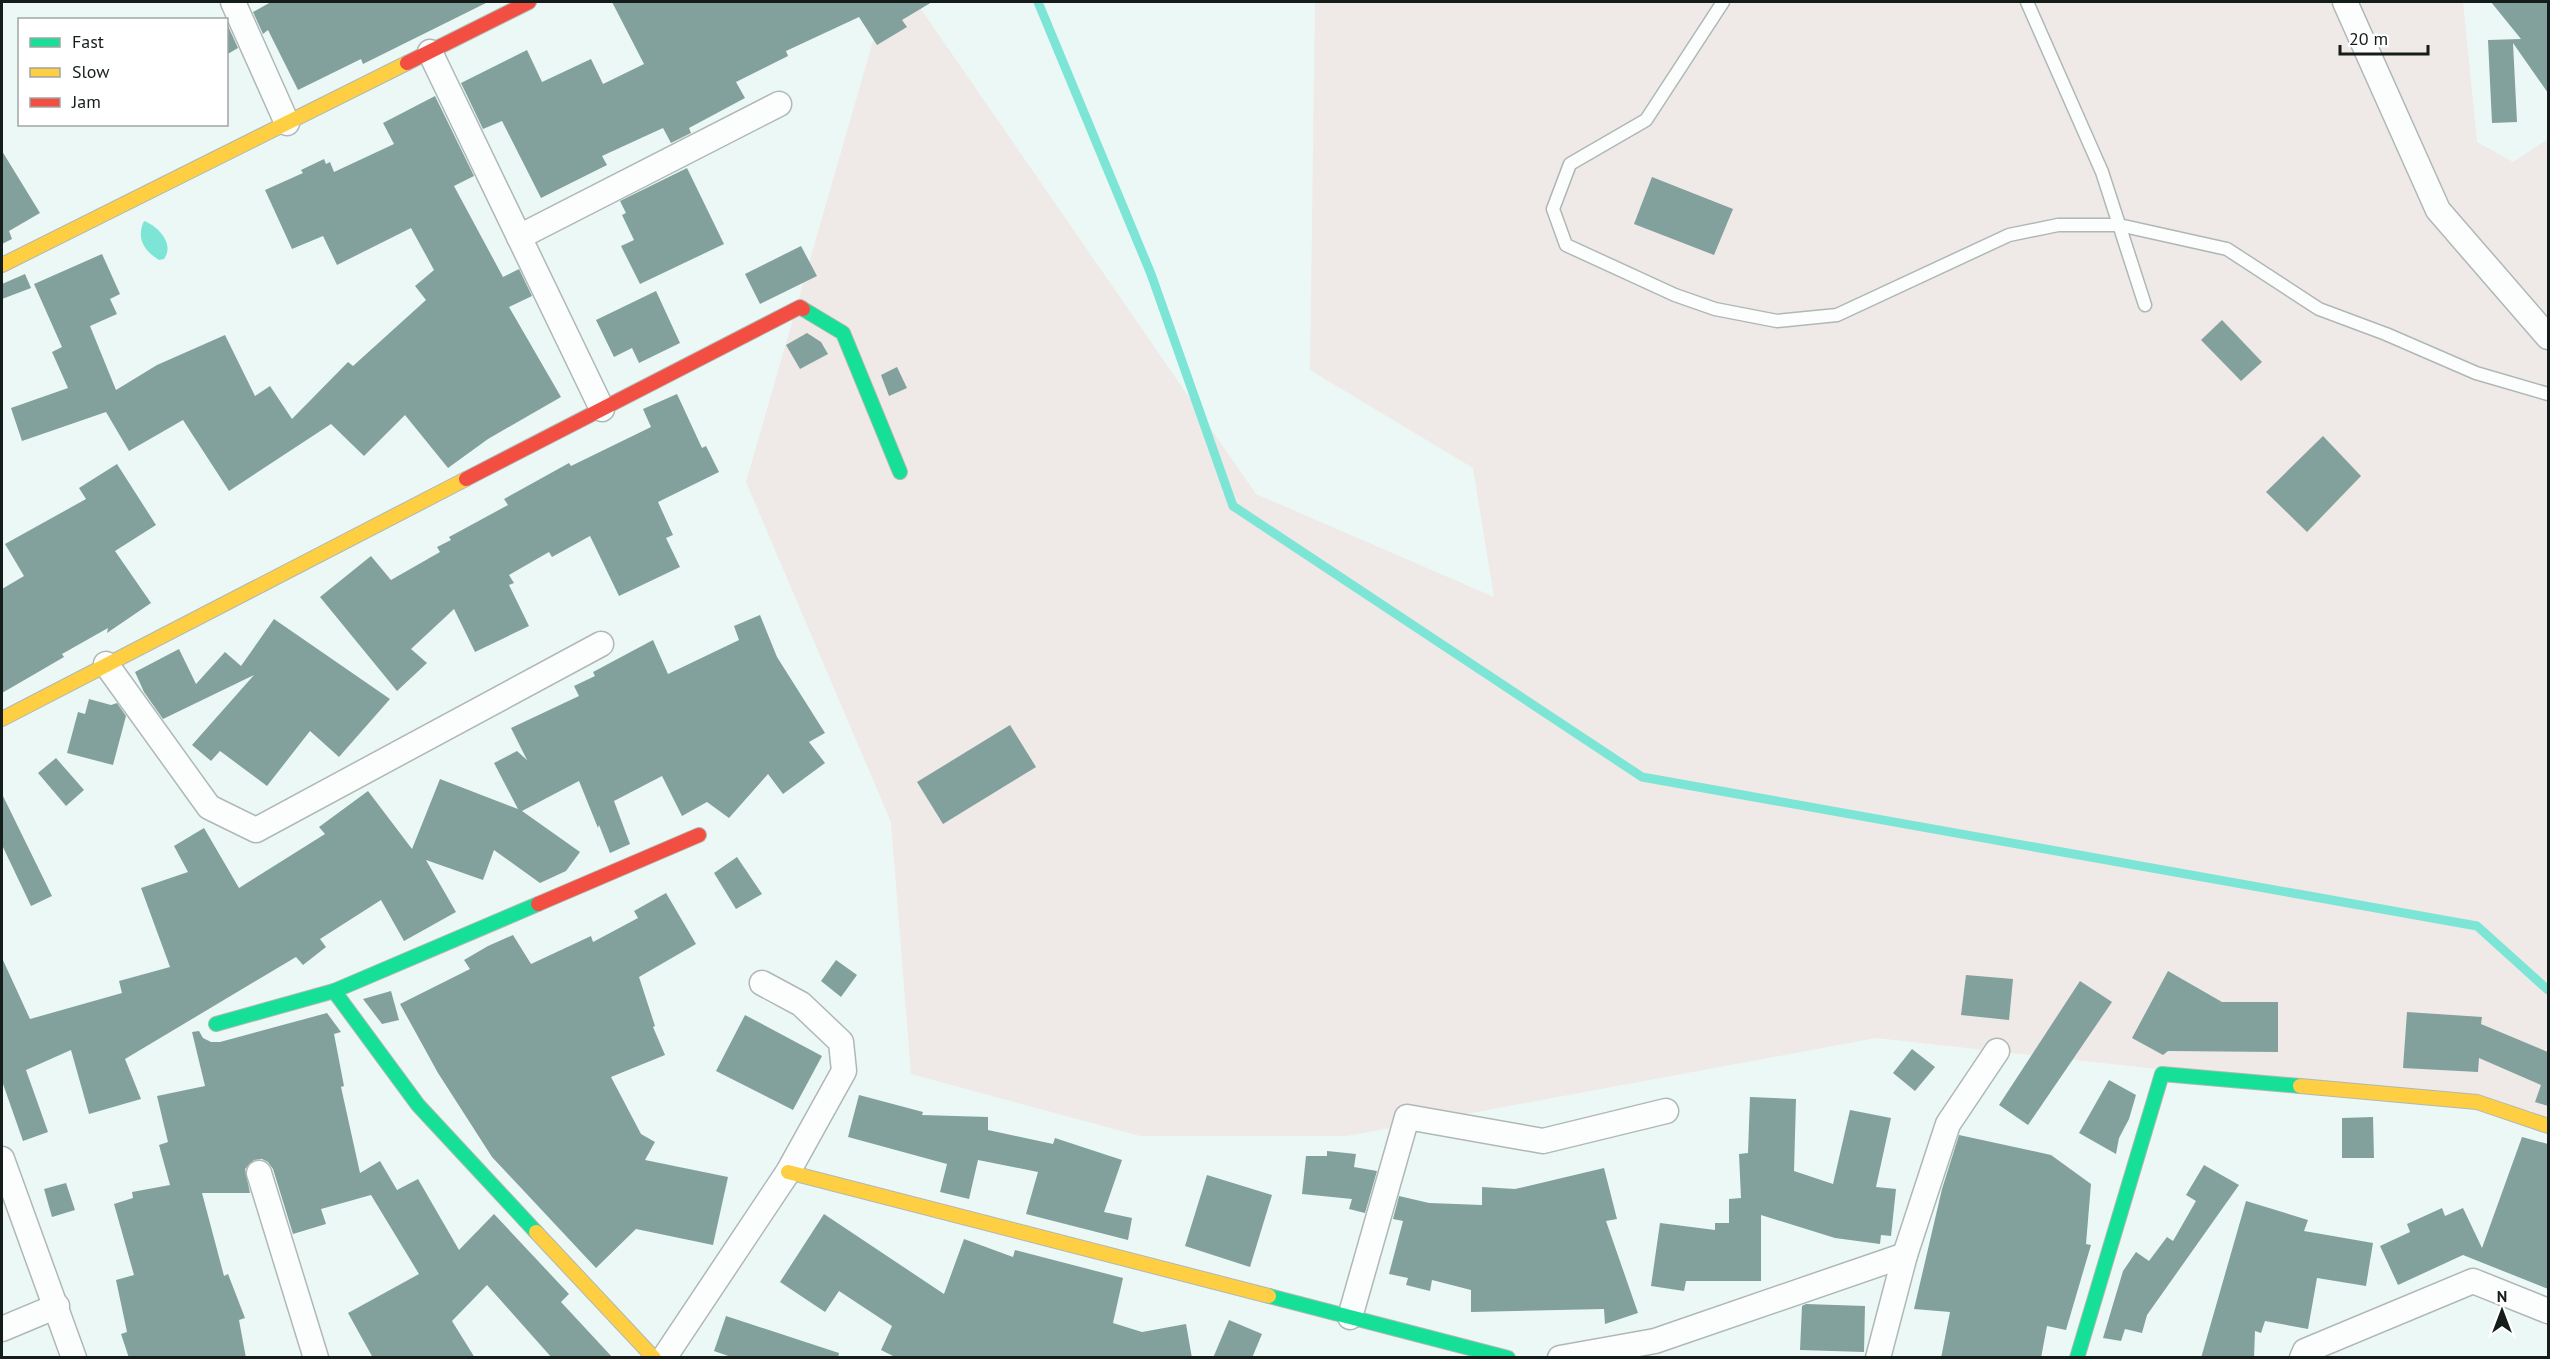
<svg xmlns="http://www.w3.org/2000/svg" width="2550" height="1359" viewBox="0 0 2550 1359" font-family="'PT Sans',sans-serif">
<style>
.green{fill:#efe9e7}
.water{fill:#7de5d6}
.lines{fill:none;stroke-linecap:round;stroke-linejoin:round}
.stream{stroke:#7de5d6;stroke-width:9}
.building{fill:#82a19d}
.lane-casing{stroke:#afb8b6;stroke-width:15}
.street-casing{stroke:#afb8b6;stroke-width:27}
.fast-casing{stroke:#afb8b6;stroke-width:16}
.slow-casing{stroke:#afb8b6;stroke-width:16}
.jam-casing{stroke:#afb8b6;stroke-width:16}
.lane{stroke:#fcfefe;stroke-width:12}
.street{stroke:#fcfefe;stroke-width:24}
.fast{stroke:#16e098;stroke-width:14}
.slow{stroke:#ffcf43;stroke-width:14}
.jam{stroke:#f24e42;stroke-width:14}
</style>
<rect width="100%" height="100%" fill="#ecf8f5"/>
<path class="green" d="M856,2h60l340,492 238,103 -21,-129 -163,-98 5,-368h1148l14,140 36,20 35,-23v981l-19,-10 -653,-72 -529,98h-207l-229,-62 -20,-252 -145,-340 129,-448z"/>
<path class="water" d="M144,221c14,5 31,23 20,38l-5,1c-15,-9 -23,-22 -15,-39z"/>
<g class="lines">
<path class="stream" d="M1038,2l113,272 82,232 409,271 835,149 71,64"/>
</g>
<g class="building">
<path d="M271,2h217l-125,62 -2,-5 -63,31 -30,-60 -5,4 -10,-22z"/>
<path d="M612,2h320l-30,18 5,7 -30,18 -18,-28 -73,34 2,5 -52,26 9,16 -56,30 2,5 -20,10 -8,-15 -61,28 5,9 -66,33 -39,-77 -19,8 -22,-46 66,-33 15,32 49,-23 12,25 41,-20z"/>
<path d="M2491,2h57v91l-35,-50 4,79 -25,1 -4,-83 33,-1z"/>
<path d="M228,26l10,22 -12,7v-28z"/>
<path d="M435,96l39,80 -20,10 49,91 16,-8 13,27 -23,11 52,90 -73,42 -40,29 -43,-53 -41,41 -33,-32 -102,67 -46,-71 -54,31 -23,-39 -84,29 -11,-33 57,-20 -16,-36 10,-5 -28,-63 68,-30 18,40 -10,5 7,15 -27,12 26,64 41,-25 68,-30 30,61 15,-10 22,33 56,-57 5,4 73,-66 -11,-14 19,-16 -23,-42 -74,37 -14,-29 -31,13 -27,-59 38,-17 -2,-3 23,-11 2,5 4,-2 4,10 60,-28 -11,-21z"/>
<path d="M2,151l38,62 -31,18 3,8 -10,5z"/>
<path d="M687,168l37,76 -84,40 -19,-38 13,-6 -12,-25 4,-2 -6,-12z"/>
<path d="M1652,177l81,32 -19,46 -80,-31z"/>
<path d="M801,246l16,30 -57,28 -15,-30z"/>
<path d="M25,274l6,14 -29,11v-15z"/>
<path d="M656,291l24,52 -41,20 -7,-15 -18,9 -18,-37z"/>
<path d="M2222,320l40,42 -21,19 -40,-41z"/>
<path d="M807,333l14,9 7,12 -28,15 -14,-24z"/>
<path d="M897,367l10,21 -18,8 -8,-21z"/>
<path d="M677,394l25,54 4,-2 13,26 -61,30 15,33 -7,3 14,29 -61,29 -29,-60 -38,21 -3,-5 -40,23 5,8 -5,2 20,41 -54,26 -21,-43 -43,40 16,14 -30,28 -77,-94 51,-41 20,24 49,-28 -3,-5 14,-7 -2,-3 59,-32 -4,-6 65,-36 2,3 80,-39 -8,-18z"/>
<path d="M2323,436l38,40 -54,56 -41,-40z"/>
<path d="M117,464l39,61 -41,26 36,52 -44,30 1,-5 -46,26 2,3 -62,36v-104l22,-13 -19,-32 81,-45 -7,-11z"/>
<path d="M760,615l17,42 48,76 -16,9 16,21 -42,31 -15,-20 -39,44 -22,-16 -25,14 -20,-40 -48,25 16,43 -20,9 -11,-28 -1,3 -19,-47 -57,30 58,41 -14,19 -26,12 -46,-33 -11,30 -57,-20 30,52 -52,29 -23,-41 -61,39 6,8 -23,18 -7,-8 -171,102 16,40 -52,15 -18,-64 -45,20 22,62 -25,9 -21,-60v-123l28,61 92,-26 -3,-12 51,-14 -29,-79 47,-16 -14,-26 30,-18 35,60 86,-54 -6,-7 49,-36 44,58 28,-70 78,30 -24,-46 23,-12 10,9 -16,-32 68,-32 -5,-10 21,-10 -2,-4 60,-32 15,34 71,-34 -5,-14z"/>
<path d="M274,619l116,80 -51,58 -29,-26 -43,55 -47,-35 -9,10 -19,-16 62,-70 -91,44 -19,-27 -9,-20 44,-23 17,35 29,-32 16,14z"/>
<path d="M89,699l22,6 6,-2 9,13 -13,49 -46,-12 11,-41 7,2z"/>
<path d="M1010,725l26,42 -93,57 -26,-42z"/>
<path d="M56,758l28,32 -18,16 -28,-33z"/>
<path d="M2,794l50,102 -21,10 -29,-61z"/>
<path d="M737,857l25,37 -26,15 -22,-36z"/>
<path d="M666,893l30,51 -57,33 16,49 -2,1 12,28 -54,22 30,57 14,8 -10,18 83,17 -15,68 -77,-16 -40,39 -104,-111 -54,-84 -38,-69 70,-35 -6,-9 24,-14 25,-11 18,29 60,-28 2,6 45,-24 -4,-7z"/>
<path d="M836,960l21,15 -16,22 -20,-16z"/>
<path d="M2168,971l54,31h56v50l-110,-1 -5,4 -31,-17z"/>
<path d="M1966,975l47,4 -4,41 -48,-5z"/>
<path d="M2080,981l32,21 -84,123 -29,-20z"/>
<path d="M391,991l8,29 -17,4 -19,-25z"/>
<path d="M2407,1012l75,5 -1,7 67,28v54l-13,-4 6,-17 -62,-27 -1,14 -75,-4z"/>
<path d="M327,1013l14,19 -7,2 10,52 -3,1 19,86 20,-12 17,29 21,-11 41,71 35,-36 75,80 -8,8 52,56h-61l-65,-73 -35,36 23,37h-102l-25,-45 71,-39 -48,-79 -50,14 5,15 -33,10 -20,-65 -5,-7 -6,-3 -8,1 -9,9 5,24h-48l22,83 4,-2 17,44 -6,2 7,38h-117l-8,-24 6,-2 -11,-52 18,-5 -20,-71 19,-6 -1,-6 38,-7 -11,-40 9,-3 -11,-46 48,-10 -13,-54 7,-1 4,7 8,4h9z"/>
<path d="M745,1015l77,41 -29,54 -77,-39z"/>
<path d="M1912,1049l23,18 -20,24 -22,-18z"/>
<path d="M2109,1080l27,15 -7,24 -10,19 -3,16 -37,-21z"/>
<path d="M859,1095l64,17 -1,3 66,2v13l65,14 2,-6 67,22 -18,52 28,6 -4,22 -102,-26 12,-42 -60,-12 -9,39 -29,-7 7,-28 -99,-27z"/>
<path d="M1750,1097l46,2 -2,72 39,13 17,-74 41,8 -15,69 20,2 -5,47 -10,-1 -1,9 -45,-6 -74,-23v66h-75l-2,10 -33,-5 9,-63 55,7v-7h14v-24l12,-1 -2,-44 9,-1z"/>
<path d="M2373,1117l1,41h-32v-40z"/>
<path d="M1959,1135l92,20 40,29 -5,60 5,1 -25,85 -19,-4 -6,32h-100l9,-46 -36,-3 28,-120z"/>
<path d="M2522,1137l26,7v145l-85,-34 -65,30 -18,-39 30,-14 -3,-8 35,-16 3,8 18,-8 19,40z"/>
<path d="M1327,1151l29,3 -2,13 23,4 -12,42 -16,-4 3,-10 -50,-5 4,-38h21z"/>
<path d="M2204,1165l35,20 -92,130 -5,18 -17,-4 -4,12 -18,-3 20,-67 13,-19 13,9 18,-24 6,4 23,-40 -10,-6z"/>
<path d="M1604,1168l13,51 -11,2 32,92 -33,11 -1,-15 -133,3v-22l-39,-10 -2,11 -24,-6 2,-7 -19,-4 14,-53 -10,-2 6,-23 30,7 53,2v-18l33,2z"/>
<path d="M1207,1175l65,20 -22,72 -65,-21z"/>
<path d="M66,1183l9,27 -23,7 -8,-28z"/>
<path d="M2246,1201l62,19 -4,11 69,12 -7,43 -49,-8 -9,51 -43,-8 -4,12 -6,-2 -1,27h-53z"/>
<path d="M824,1214l120,80 20,-55 49,18 2,-7 108,28 -10,45 29,9 44,-8 6,34h-295l-16,-8 11,-24 -53,-35 -14,21 -45,-30z"/>
<path d="M1806,1304l59,2 -1,46 -64,-2 2,-44z"/>
<path d="M726,1316l113,37 -1,5h-104l-20,-7z"/>
<path d="M1229,1320l33,14 -10,24h-39z"/>
</g>
<g class="lines">
<g class="lane-casing">
<g id="lane">
<path d="M1723,2l-77,118 -76,44 -17,45 13,36 109,50 40,14 62,12 60,-6 172,-80 49,-10h61l108,24 92,60 67,25 90,39 72,21"/>
<path d="M2027,2l75,170 43,133"/>
</g>
</g>
<g class="street-casing">
<g id="street">
<path d="M233,2l54,121"/>
<path d="M2345,2l93,208 110,127"/>
<path d="M430,52l172,357"/>
<path d="M519,237l260,-133"/>
<path d="M106,664l103,143 47,23 345,-186"/>
<path d="M2,1159l72,199"/>
<path d="M259,1173l57,185"/>
<path d="M1350,1317l57,-200 136,24 123,-30"/>
<path d="M2,1329l55,-23"/>
<path d="M664,1358l124,-186 56,-101 -3,-29 -40,-38 -39,-21"/>
<path d="M1560,1358l95,-17 250,-86"/>
<path d="M1878,1358l27,-103 43,-131 49,-73"/>
<path d="M2302,1358l3,-7 168,-70 75,30"/>
</g>
</g>
<g class="fast-casing">
<g id="fast">
<path d="M803,309l40,24 57,139"/>
<path d="M334,991l84,114 118,127"/>
<path d="M216,1024l118,-33 204,-87"/>
<path d="M1269,1296l239,62"/>
<path d="M2077,1358l85,-284 138,12"/>
</g>
</g>
<g class="slow-casing">
<g id="slow">
<path d="M2,265l405,-202"/>
<path d="M2,719l464,-240"/>
<path d="M2300,1086l177,16 71,24"/>
<path d="M788,1172l481,124"/>
<path d="M536,1232l118,126"/>
</g>
</g>
<g class="jam-casing">
<g id="jam">
<path d="M407,63l122,-61"/>
<path d="M466,479l334,-172 3,2"/>
<path d="M538,904l161,-69"/>
</g>
</g>
<use href="#lane" class="lane"/>
<use href="#street" class="street"/>
<use href="#fast" class="fast"/>
<use href="#slow" class="slow"/>
<use href="#jam" class="jam"/>
</g>
<rect width="2550" height="1359" fill="none" stroke="#151d1b" stroke-width="6"/>
<rect x="18" y="18" width="210" height="108" fill="#ffffff" stroke="#a1a5a4" stroke-width="1.5"/>
<rect x="30" y="38" width="30" height="9" fill="#16e098" stroke="#a1a5a4" stroke-width="1.5"/>
<text x="72" y="48" font-size="18" fill="#151d1b">Fast</text>
<rect x="30" y="68" width="30" height="9" fill="#ffcf43" stroke="#a1a5a4" stroke-width="1.5"/>
<text x="72" y="78" font-size="18" fill="#151d1b">Slow</text>
<rect x="30" y="98" width="30" height="9" fill="#f24e42" stroke="#a1a5a4" stroke-width="1.5"/>
<text x="72" y="108" font-size="18" fill="#151d1b">Jam</text>
<g transform="translate(2502 1311)" stroke="#ffffff" stroke-width="4.5" paint-order="stroke">
<path d="M0-4.5L10 22L0 15L-10 22Z" fill="#151d1b"/>
<text y="-9" font-size="16" font-weight="bold" text-anchor="middle" fill="#151d1b">N</text>
</g>
<path d="M2340 45v9h88v-9" fill="none" stroke="#151d1b" stroke-width="3"/>
<text x="2349" y="45" font-size="18" fill="#151d1b" stroke="#ffffff" stroke-width="4.5" paint-order="stroke">20 m</text>
</svg>
